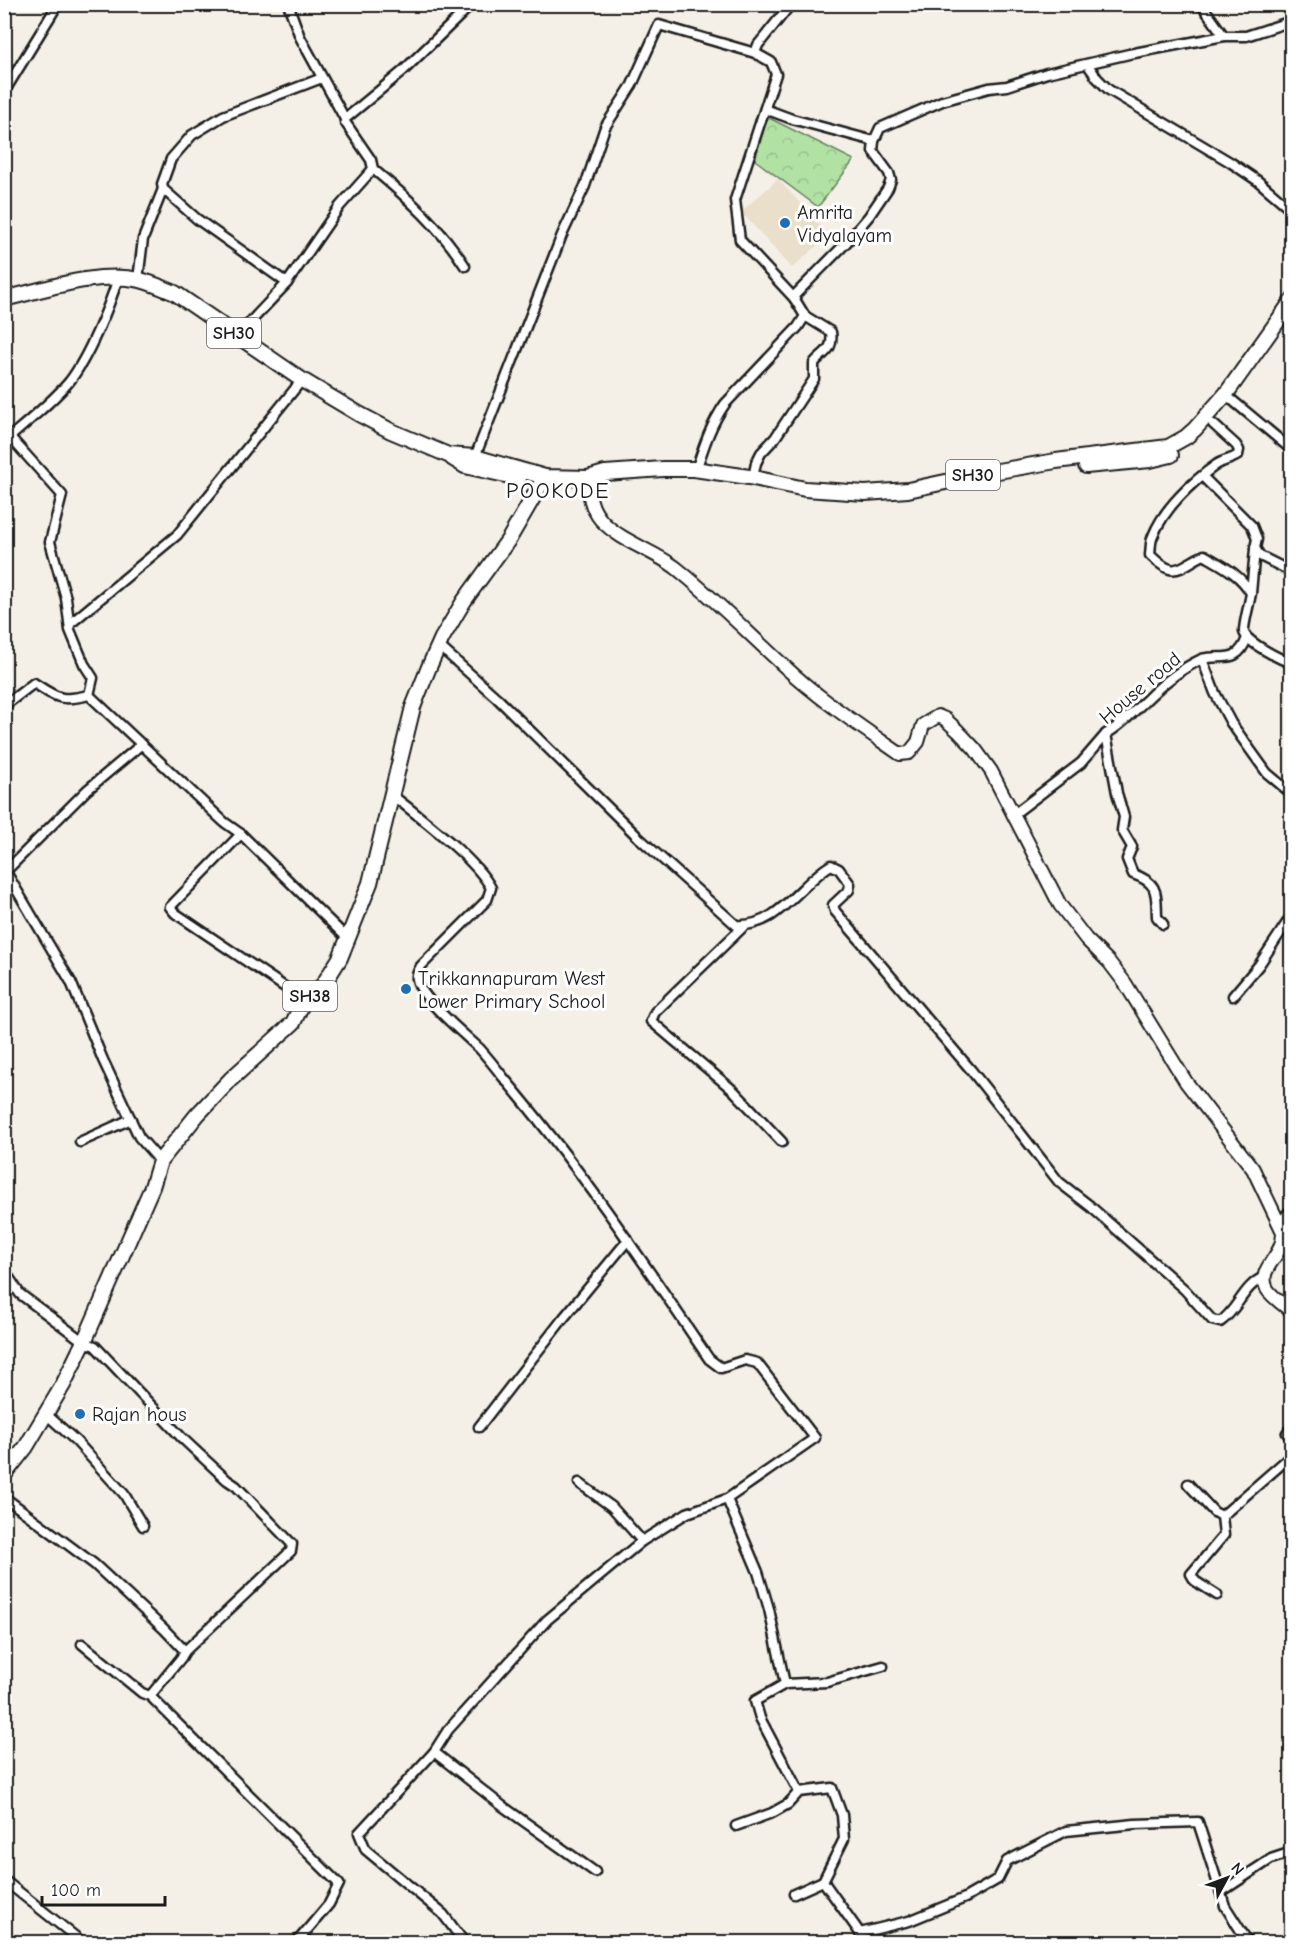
<svg xmlns="http://www.w3.org/2000/svg" width="1296" height="1947" viewBox="0 0 1296 1947" font-family="'Comic Neue',sans-serif">
<style>
.built{fill:#e9dfca}
.park{fill:url(#park-crowns);stroke:#667f60;stroke-width:1.5}
.lines{fill:none;stroke-linecap:round;stroke-linejoin:round}
.street-casing{stroke:#1c1c1c;stroke-width:13}
.secondary-casing{stroke:#1c1c1c;stroke-width:16}
.primary-casing{stroke:#1c1c1c;stroke-width:18}
.street{stroke:#fff;stroke-width:8}
.secondary{stroke:#fff;stroke-width:12}
.primary{stroke:#fff;stroke-width:14}
.poi-dot{fill:#1f6fb2;stroke:#fff;stroke-width:2}
.labels{text-anchor:middle;dominant-baseline:central;stroke-width:6;stroke-linejoin:round;paint-order:stroke}
.shield{fill:#fff;stroke:#606060;stroke-width:1.5}
.shield-label{font-size:18px;font-weight:bold;fill:#1c1c1c}
.poi-label{font-size:20px;fill:#1c1c1c;stroke:#fff;text-anchor:start}
.street-label{font-size:20px;fill:#1c1c1c;stroke:#fff}
.quarter-label{font-size:22px;letter-spacing:1.5px;fill:#1c1c1c;stroke:#fff}
</style>
<defs>
<pattern id="park-crowns" width="20" height="18" patternUnits="userSpaceOnUse" patternTransform="scale(1.5)"><rect width="20" height="18" fill="#b1e2a3"/><path d="M2 6a3 3 0 1 1 6 0M12 15a3 3 0 1 1 6 0" fill="none" stroke="#98c18c"/></pattern>
</defs>
<rect width="100%" height="100%" fill="#f5f0e7"/>
<filter id="ink" filterUnits="userSpaceOnUse"><feTurbulence type="fractalNoise" baseFrequency=".0167" numOctaves="2"/><feDisplacementMap in="SourceGraphic" scale="12" xChannelSelector="R" yChannelSelector="G"/><feConvolveMatrix kernelMatrix="1 2 1 2 8 2 1 2 1" color-interpolation-filters="sRGB"/></filter>
<g filter="url(#ink)">
<path class="built" d="M778,179l51,56 -37,33 -51,-56z"/>
<path class="park" d="M767,117l87,43 -36,47 -63,-47z"/>
<g class="lines">
<g class="street-casing">
<g id="street">
<path d="M288,4l12,33 45,82"/>
<path d="M1201,4l23,32"/>
<path d="M755,53l3,-8 33,-41"/>
<path d="M1088,65l9,13 12,12 121,72 28,19 34,29"/>
<path d="M4,92l54,-88"/>
<path d="M765,109l27,10 82,22"/>
<path d="M373,169c34,28 68,59 92,97"/>
<path d="M163,189l34,30 90,64"/>
<path d="M138,280l5,-41 20,-50 -1,-5 9,-25 21,-24 31,-19 99,-38"/>
<path d="M238,335l49,-52 53,-77 33,-37 -2,-9 -26,-38v-3l58,-48 69,-67"/>
<path d="M1232,400l60,50"/>
<path d="M1213,424l23,21 3,5 -1,5c-7,5 -15,5 -22,10 -24,17 -52,43 -63,71 -3,6 -2,12 -3,19 26,25 27,13 54,0 19,11 36,19 47,38 -1,8 -8,33 -7,39 2,10 37,28 48,31"/>
<path d="M10,437l52,58 -12,47 16,56 4,32 14,34 9,14 -4,17"/>
<path d="M4,442c22,-19 46,-38 65,-60 19,-24 40,-75 49,-104"/>
<path d="M475,457l87,-222 23,-49 20,-59 27,-42 27,-60 96,28 16,9 5,12 -41,126 5,40 54,58"/>
<path d="M696,470c8,-24 15,-46 29,-66l73,-77 7,-11 -11,-18 1,-3 51,-52 23,-27 19,-28 3,-8 -2,-7 -16,-22 1,-10 6,-13 62,-27 47,-13 18,-2 40,-13 82,-19 95,-18h22l46,-15"/>
<path d="M1202,476l50,50 5,13 -2,9 5,8 32,16"/>
<path d="M753,478l3,-15 5,-10 14,-15 39,-59v-16c9,-11 20,-12 17,-31l-26,-16"/>
<path d="M1251,593l4,-44"/>
<path d="M70,624l107,-89 125,-155"/>
<path d="M439,646l58,52 141,139 98,88c42,3 63,-41 95,-60l8,4 11,15 -1,6 -16,15 2,6 136,159 88,112 31,24 95,84 27,30 8,2c18,-12 23,-36 44,-45"/>
<path d="M1202,659c21,-5 35,6 45,-21"/>
<path d="M4,706l30,-23c23,15 27,19 55,12l135,127 17,12 107,105"/>
<path d="M391,794c28,23 84,64 100,94l-4,12 -66,66c-2,4 -5,8 -4,13 3,19 48,56 63,70 8,9 16,19 23,28 76,89 141,186 206,282l12,9 24,-8 12,3 58,75 -88,61 -40,14 -45,28 -95,79 -99,110 -14,22 -75,81 7,17 77,64 21,28"/>
<path d="M1014,814l67,-51 25,-29"/>
<path d="M241,834l-71,73 5,6 129,87"/>
<path d="M6,872l65,110 32,78 36,77 21,24"/>
<path d="M4,873l83,-83 55,-46"/>
<path d="M1163,924l-6,-7c-1,-24 2,-34 -24,-43l-6,-15 5,-12 -10,-17 2,-13 -7,-24 -11,-59c16,-9 26,-21 39,-33 17,-17 35,-32 57,-42l13,34 16,30 36,50 25,21"/>
<path d="M744,926l-89,86 -4,9 83,70 48,51"/>
<path d="M1233,996l26,-31 33,-50"/>
<path d="M80,1142l51,-23"/>
<path d="M1279,1223l13,-14"/>
<path d="M4,1270l16,24 64,48 11,4 87,92 45,42 9,6 56,58 -1,7 -106,100 -4,7 -31,38"/>
<path d="M45,1413l31,28 48,53 19,32"/>
<path d="M479,1427l83,-107 66,-80"/>
<path d="M1292,1427l-5,6 5,6"/>
<path d="M579,1483l33,24 30,34"/>
<path d="M1188,1484l26,28 8,4"/>
<path d="M4,1497l90,67 70,65 21,22"/>
<path d="M727,1499l31,73 11,37 16,75"/>
<path d="M1222,1516l70,-61"/>
<path d="M1217,1595l-22,-14 -4,-7 33,-39 -2,-19"/>
<path d="M82,1644l60,49 8,3 189,188 -10,20 -32,38"/>
<path d="M434,1752l67,53 94,67"/>
<path d="M799,1792l-39,-74 -5,-17 30,-17 42,-2 56,-16"/>
<path d="M736,1826l36,-13 16,-9 11,-12 33,-4 10,27 2,24 -21,42 -29,13"/>
<path d="M4,1880l78,62"/>
<path d="M823,1881l37,52"/>
<path d="M1221,1892l50,-33 21,-7"/>
<path d="M863,1942l-3,-9 49,-12 56,-23 33,-19 9,-18 59,-30 69,-7 63,-2 27,84 23,36"/>
</g>
</g>
<g class="secondary-casing">
<path id="secondary" d="M588,478c1,17 2,29 13,42 19,21 51,30 74,47 38,30 72,65 108,98 36,34 77,61 117,89l9,-1 9,-11 5,-17 15,-9 7,3 13,12 17,18 16,22 69,134 26,34 23,23 16,21 61,99 67,87 30,63c1,26 -27,35 -16,57 5,8 17,16 25,23"/>
</g>
<g class="primary-casing">
<g id="primary">
<path d="M4,299c43,-10 92,-28 136,-19 12,3 23,8 35,13l127,87 57,34 32,17 57,24 27,2 70,20 43,1 17,-5 58,-4h31l55,8 56,12 60,4 43,-3 84,-18 64,-11 112,-14 18,-10 9,-8 31,-35 66,-93"/>
<path d="M452,458l13,8 54,12"/>
<path d="M1086,466l64,-6 21,-5"/>
<path d="M4,1475l22,-28 37,-62 25,-52 64,-146 8,-26 37,-46 34,-36 62,-56 11,-23 19,-15 17,-27 30,-75 43,-176 16,-40 13,-29 22,-37 45,-62 36,-62"/>
</g>
</g>
<use href="#street" class="street"/>
<use href="#secondary" class="secondary"/>
<use href="#primary" class="primary"/>
</g>
</g>
<g class="poi-dot">
<circle cx="785" cy="223" r="6"/>
<circle cx="406" cy="989" r="6"/>
<circle cx="80" cy="1414" r="6"/>
</g>
<g class="labels">
<g class="shield">
<rect x="207" y="318" width="54" height="30" rx="4.5"/>
<rect x="946" y="460" width="54" height="30" rx="4.5"/>
<rect x="283" y="981" width="54" height="30" rx="4.5"/>
</g>
<g class="shield-label">
<text x="234" y="333">SH30</text>
<text x="973" y="475">SH30</text>
<text x="310" y="996">SH38</text>
</g>
<g class="poi-label">
<text x="797" y="212">Amrita<tspan x="797" dy="23">Vidyalayam</tspan></text>
<text x="418" y="978">Trikkannapuram West<tspan x="418" dy="23">Lower Primary School</tspan></text>
<text x="92" y="1414">Rajan hous</text>
</g>
<g class="street-label">
<text transform="translate(1140 688) rotate(-40)">House road</text>
</g>
<g class="quarter-label">
<text x="558" y="491">POOKODE</text>
</g>
</g>
<rect width="1296" height="1947" fill="none" stroke="#fff" stroke-width="24"/>
<rect x="12" y="12" width="1272" height="1923" fill="none" stroke="#1c1c1c" stroke-width="2" filter="url(#ink)"/>
<g transform="translate(1227 1878) rotate(49)" stroke="#ffffff" stroke-width="4.5" paint-order="stroke">
<path d="M0-4.5L10 22L0 15L-10 22Z" fill="#1c1c1c"/>
<text y="-9" font-size="16" font-weight="bold" text-anchor="middle" fill="#1c1c1c">N</text>
</g>
<path d="M42 1896v9h123v-9" fill="none" stroke="#1c1c1c" stroke-width="3"/>
<text x="51" y="1896" font-size="18" fill="#1c1c1c" stroke="#ffffff" stroke-width="4.5" paint-order="stroke">100 m</text>
</svg>
